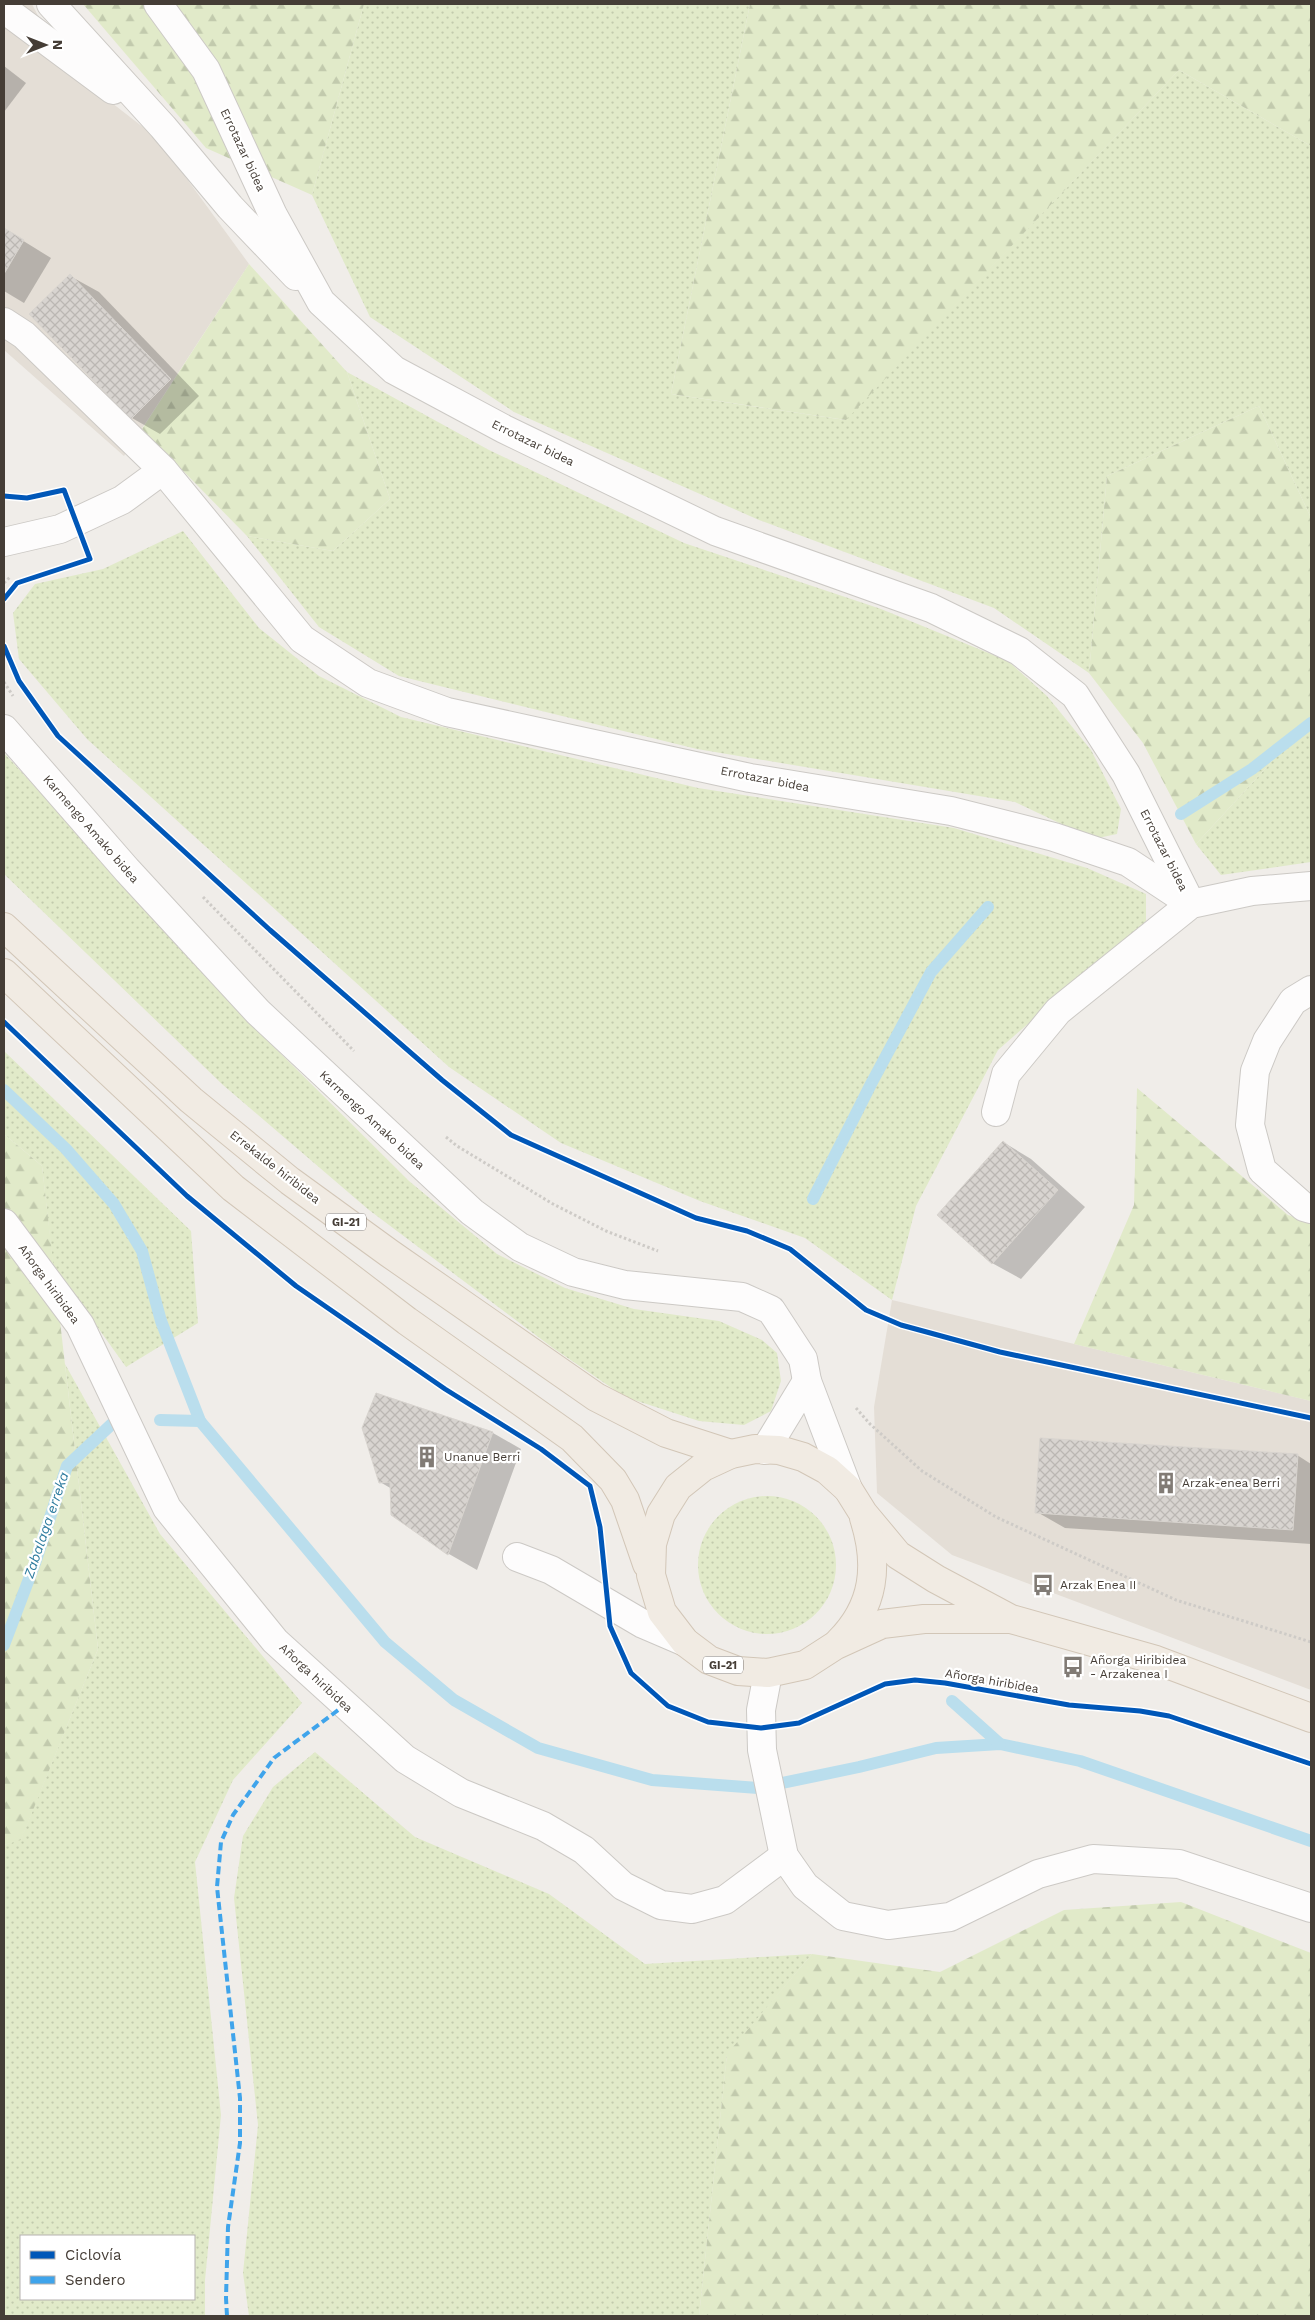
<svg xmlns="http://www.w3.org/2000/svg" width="1315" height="2320" viewBox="0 0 1315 2320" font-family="'Work Sans',sans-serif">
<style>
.residential{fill:#e4ded6}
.grass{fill:url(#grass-dots);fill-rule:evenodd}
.forest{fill:url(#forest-firs)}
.shadow{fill:#0003}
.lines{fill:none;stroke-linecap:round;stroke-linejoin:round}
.stream{stroke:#badeed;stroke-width:12}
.building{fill:url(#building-cross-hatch);stroke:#d8d4cf}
.minor-casing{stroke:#ccc9c5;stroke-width:30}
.major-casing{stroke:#d2c6b7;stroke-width:30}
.path{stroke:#cecbc7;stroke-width:3;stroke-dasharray:2.5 2.5;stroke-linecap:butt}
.minor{stroke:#fdfcfc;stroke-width:28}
.major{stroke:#f1ebe3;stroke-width:28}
.quiet{stroke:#3fa4eb;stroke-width:4;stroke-dasharray:8 4;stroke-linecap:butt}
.cycleway-casing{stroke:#fff;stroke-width:8}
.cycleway{stroke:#0057b8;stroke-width:5}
.labels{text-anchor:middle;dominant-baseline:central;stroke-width:4.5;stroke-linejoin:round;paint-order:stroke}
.shield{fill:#fff;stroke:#7d7772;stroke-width:1}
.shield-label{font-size:11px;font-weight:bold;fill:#453d36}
.street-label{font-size:12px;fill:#453d36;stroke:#fff}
.poi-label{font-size:12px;fill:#453d36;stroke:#fff;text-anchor:start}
.water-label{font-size:14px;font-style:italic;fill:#2e7c9f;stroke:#fff}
</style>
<defs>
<pattern id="grass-dots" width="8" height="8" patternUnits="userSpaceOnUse" patternTransform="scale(1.25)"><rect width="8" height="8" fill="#e1eac9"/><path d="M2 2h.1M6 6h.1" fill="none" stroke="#c2caad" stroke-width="1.8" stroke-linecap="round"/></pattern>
<pattern id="forest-firs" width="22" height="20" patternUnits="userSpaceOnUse" patternTransform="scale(1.25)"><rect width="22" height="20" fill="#e1eac9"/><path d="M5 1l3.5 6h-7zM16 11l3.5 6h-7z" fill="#c2caad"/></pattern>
<pattern id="building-cross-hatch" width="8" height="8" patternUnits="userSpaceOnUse" patternTransform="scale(1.25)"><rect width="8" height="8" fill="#d8d4d0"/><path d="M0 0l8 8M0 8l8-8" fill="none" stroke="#bbb7b3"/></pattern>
</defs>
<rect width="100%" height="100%" fill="#f0ede9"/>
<g class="residential">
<path d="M4,4h28l31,61 94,73 92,126 -125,192 -120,-106z"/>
<path d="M892,1300l419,101v289l-359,-135 -75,-62 -3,-86z"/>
</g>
<g class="grass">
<path d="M364,4h386l-79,390 174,26 334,-350 132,76v372l-52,-112 -152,70 -18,197 -95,-65 -235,-88 -245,-108 -144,-95 -58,-122z"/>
<path d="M347,372l142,78 195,93 197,66 127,52 39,35 44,54 30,59 -4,25 -24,5 -78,-37 -318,-53 -298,-73 -80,-49 -72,-91 86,15 57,-52z"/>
<path d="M183,531l76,97 60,48 82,41 297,71 256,40 133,40 59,26v27l-148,129 -82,156 -24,94 -87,-62 -105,-37 -139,-58 -112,-76 -362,-328 -68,-80 -6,-46 22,-29 68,-15z"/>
<path d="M1311,719v143l-90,13 -25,-31z"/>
<path d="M4,753l268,292 137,136 88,73 68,34 69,21 85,12 43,19 15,13 4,28 -10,30 -27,14 -45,-4 -74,-24 -72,-49 -184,-138 -146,-125 -219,-211z"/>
<path d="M4,1051l187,180 7,92 -72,44 -73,-102 -11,-99 -38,-32z"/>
<path d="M65,1364l95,170 142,169 -69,77 -38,82 26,253 -16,165v36h-201v-471l17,-6 77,-190zM21,2236h173v63h-173z"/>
<circle cx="767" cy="1565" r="69"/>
<path d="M315,1752l100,85 134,57 96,70 167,-10 -85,101 -28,261h-450l-6,-43 15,-148 -24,-227 9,-62 30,-49z"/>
</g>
<g class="forest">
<path d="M83,4h281l-52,191 -106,-47z"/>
<path d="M750,4h561v142l-132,-76 -333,350 -175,-26z"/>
<path d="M249,264l98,108 43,127 -57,52 -86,-15 -105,-107z"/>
<path d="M1259,406l52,112v201l-115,125 -53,-101 -54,-70 18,-197z"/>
<path d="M1137,1088l151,127 23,8v178l-237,-57 60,-139z"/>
<path d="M4,1134l38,32 56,483 -77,191 -17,5z"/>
<path d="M1181,1902l130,51v363h-612l28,-262 85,-100 128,18 124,-62z"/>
</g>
<g class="shadow">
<path d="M4,66l22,17 -22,29z"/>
<path d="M4,229l47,29 -27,45 -20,-12z"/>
<path d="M70,276l29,16 100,104 -39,38 -28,-16z"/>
<path d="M1003,1142l28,17 54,48 -64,72 -29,-16z"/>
<path d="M493,1433l28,16 -44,121 -28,-16 -56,-40 -1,-25 -12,-7z"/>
<path d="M1297,1455l14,9v80l-246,-16 -28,-16z"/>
</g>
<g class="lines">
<g class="stream">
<path d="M1181,814l71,-45 59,-46"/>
<path d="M4,1090l62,59 48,55 28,47 19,70 39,100 185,221 69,58 84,48 114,32 106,8 101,-21 77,-19 64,-4 80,17 231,80"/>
<path d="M813,1199l58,-115 60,-112 57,-65"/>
<path d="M160,1420l40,1"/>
<path d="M4,1645l31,-82 32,-97 47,-44"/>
<path d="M952,1701l48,43"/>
</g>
</g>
<g class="building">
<path d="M4,228l20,12 -20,34z"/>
<path d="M70,274l101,105 -40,40 -102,-105z"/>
<path d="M1003,1141l55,49 -66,74 -55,-49z"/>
<path d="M376,1393l117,39 -45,123 -57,-40 -1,-33 -11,1 -17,-55z"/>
<path d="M1040,1438l258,16 -5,76 -258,-17z"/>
</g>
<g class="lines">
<g class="minor-casing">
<g id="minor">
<path d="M51,4l112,123 67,80 66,69"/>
<path d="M158,4l48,66 67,145 48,87 73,68 110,59 211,102 216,77 88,43 56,44 51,79 65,130"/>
<path d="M4,9l109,81"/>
<path d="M4,322l20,13 139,135 139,169 66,44 79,29 303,66 201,33 103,26 74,25 62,41"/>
<path d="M4,542l56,-13 62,-29 41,-30"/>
<path d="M4,729l123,141 131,142 214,200 48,35 53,25 52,13 117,12 29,13 32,49 4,22 41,108"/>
<path d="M1311,990l-18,11 -26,40 -12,30 -5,54 12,45 42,37 7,2"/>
<path d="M996,1112l10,-38 52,-63 133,-107 61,-13 59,-5"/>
<path d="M4,1223l76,102 87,183 108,133 130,118 56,34 82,33 41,24 39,36 38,19 31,4 33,-9 59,-44"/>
<path d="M765,1450l42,-69"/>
<path d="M517,1557l34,13 92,54 42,18"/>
<path d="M768,1673l-7,37 1,40 22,106 21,30 38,30 45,9 62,-8 88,-43 55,-15 86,5 132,44"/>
</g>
</g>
<g class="major-casing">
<g id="major">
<path d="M4,927l187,173 99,81 99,72 207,144 70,36 65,21"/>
<path d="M4,973l229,215 174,133 165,117 41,42 12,20 22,64"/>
<path d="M1011,1619h-87l-42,5 -46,21 -31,20 -37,8 -30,-2 -29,-11 -24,-18 -23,-30 -11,-37 1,-31 9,-30 17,-27 25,-20 28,-13 24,-5 24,1 24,7 24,13 21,19 15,24 35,42 38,24 75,40 145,41 155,58"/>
<path d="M839,1642c36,-36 40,-77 25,-124"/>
</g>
</g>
<g class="path">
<path d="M4,583l7,-7"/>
<path d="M4,682l9,14"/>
<path d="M203,897l151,154"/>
<path d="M446,1137l11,9 96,58 53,27 52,20"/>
<path d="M856,1408l14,16 52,47 74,46 180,83 135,42"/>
</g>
<use href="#minor" class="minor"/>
<use href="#major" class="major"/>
<path class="quiet" d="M227,2316l-1,-18 2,-71 12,-84v-45l-23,-211 4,-45 12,-27 41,-57 71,-53"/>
<g class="cycleway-casing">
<g id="cycleway">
<path d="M4,496l23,2 37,-8 26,69 -73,24 -13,16"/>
<path d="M4,646l15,35 39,55 212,194 172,150 69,55 185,83 51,13 43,18 76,61 35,15 99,27 311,66"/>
<path d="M4,1022l183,174 109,90 149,103 96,60 49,37 10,41 10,99 21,47 37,33 40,16 53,6 38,-5 86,-39 30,-4 30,3 124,22 71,6 29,5 142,48"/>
</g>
</g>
<use href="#cycleway" class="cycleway"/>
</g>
<defs>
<g id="building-bare" transform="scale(1.725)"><path d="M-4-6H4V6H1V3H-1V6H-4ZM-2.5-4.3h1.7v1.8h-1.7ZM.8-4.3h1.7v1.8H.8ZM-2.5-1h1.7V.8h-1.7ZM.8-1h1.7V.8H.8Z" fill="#817b75" stroke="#fff" stroke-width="2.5" paint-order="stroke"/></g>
<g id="bus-bare" transform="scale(1.725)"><path d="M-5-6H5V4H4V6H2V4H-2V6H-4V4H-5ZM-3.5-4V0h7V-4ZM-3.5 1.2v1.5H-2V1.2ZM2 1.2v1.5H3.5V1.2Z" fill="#817b75" stroke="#fff" stroke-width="2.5" paint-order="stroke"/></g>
</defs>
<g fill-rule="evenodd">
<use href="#building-bare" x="427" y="1457"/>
<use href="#building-bare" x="1166" y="1483"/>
<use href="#bus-bare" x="1043" y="1585"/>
<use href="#bus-bare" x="1073" y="1667"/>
</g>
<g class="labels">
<g class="shield">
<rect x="326" y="1213.5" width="40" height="17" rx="4"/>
<rect x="703" y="1656.5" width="40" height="17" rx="4"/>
</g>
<g class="shield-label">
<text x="346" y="1222">GI-21</text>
<text x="723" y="1665">GI-21</text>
</g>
<g class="street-label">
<text transform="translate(243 150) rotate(65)">Errotazar bidea</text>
<text transform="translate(533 443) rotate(26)">Errotazar bidea</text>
<text transform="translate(765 779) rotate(11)">Errotazar bidea</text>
<text transform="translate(91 829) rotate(49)">Karmengo Amako bidea</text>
<text transform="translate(1164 850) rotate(63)">Errotazar bidea</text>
<text transform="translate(372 1120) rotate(43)">Karmengo Amako bidea</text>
<text transform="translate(275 1167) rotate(38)">Errekalde hiribidea</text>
<text transform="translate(49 1284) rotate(54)">Añorga hiribidea</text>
<text transform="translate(316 1678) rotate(43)">Añorga hiribidea</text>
<text transform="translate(992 1681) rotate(10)">Añorga hiribidea</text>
</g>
<g class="poi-label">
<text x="444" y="1457">Unanue Berri</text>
<text x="1182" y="1483">Arzak-enea Berri</text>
<text x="1060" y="1585">Arzak Enea II</text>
<text x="1090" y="1660">Añorga Hiribidea<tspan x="1090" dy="14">- Arzakenea I</tspan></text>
</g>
<g class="water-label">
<text transform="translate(46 1525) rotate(-71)">Zabalaga erreka</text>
</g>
</g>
<rect width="1315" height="2320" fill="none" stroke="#453d36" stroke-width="10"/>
<rect x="20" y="2235" width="175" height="65" fill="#ffffff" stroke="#b5b1af"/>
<rect x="30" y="2251" width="25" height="8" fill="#0057b8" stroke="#b5b1af"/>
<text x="65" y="2260" font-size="15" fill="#453d36">Ciclovía</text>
<rect x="30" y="2276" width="25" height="8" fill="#3fa4eb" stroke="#b5b1af"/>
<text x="65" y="2285" font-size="15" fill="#453d36">Sendero</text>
<g transform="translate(45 45) rotate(90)" stroke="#ffffff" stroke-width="4" paint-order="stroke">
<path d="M0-4L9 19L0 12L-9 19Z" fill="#453d36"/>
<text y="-8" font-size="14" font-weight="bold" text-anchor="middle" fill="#453d36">N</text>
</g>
</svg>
